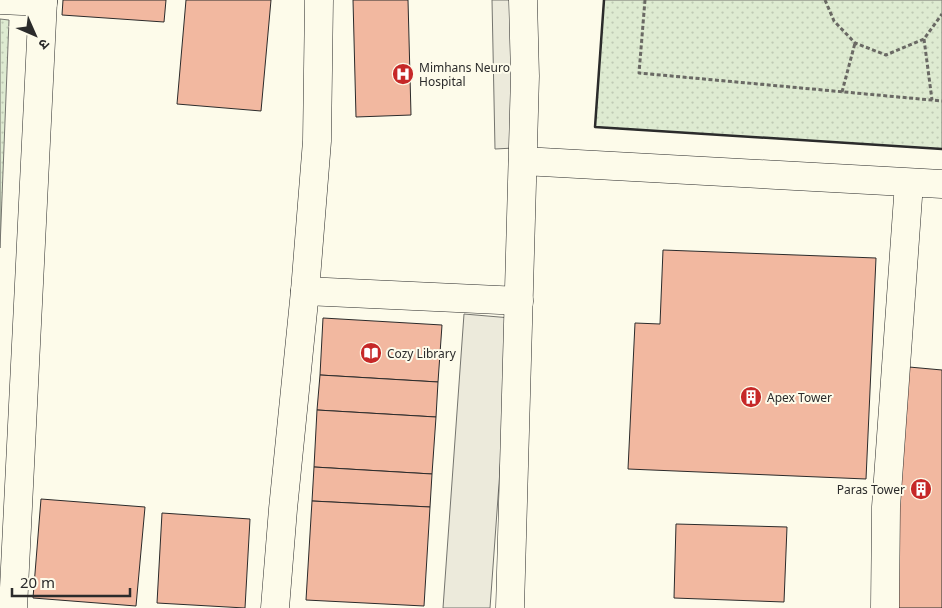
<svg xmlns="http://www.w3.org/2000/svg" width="942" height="608" viewBox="0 0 942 608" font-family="'Noto Sans','Noto Sans Devanagari',sans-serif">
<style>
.park{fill:url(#park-dots);stroke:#74746e}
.parking{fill:#eceadb;stroke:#74746e}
.building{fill:#f2b8a0;stroke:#2b2b2b}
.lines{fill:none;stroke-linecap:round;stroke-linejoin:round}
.minor-casing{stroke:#2b2b2b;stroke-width:29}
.tertiary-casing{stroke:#2b2b2b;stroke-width:29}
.path{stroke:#6a6964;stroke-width:3;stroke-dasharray:4 2.5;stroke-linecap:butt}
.minor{stroke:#fdfbea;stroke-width:28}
.tertiary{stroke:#fdfbea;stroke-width:28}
.wall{stroke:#2b2b2b;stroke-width:2.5}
.labels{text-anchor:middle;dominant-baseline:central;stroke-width:4;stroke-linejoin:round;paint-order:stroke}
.poi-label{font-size:12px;fill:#2b2b2b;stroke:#fdfbea;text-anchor:start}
</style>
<defs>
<pattern id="park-dots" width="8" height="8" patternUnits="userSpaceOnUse" patternTransform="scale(1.25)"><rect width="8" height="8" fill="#deebd1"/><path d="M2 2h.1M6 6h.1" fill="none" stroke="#bfcab4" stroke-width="1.8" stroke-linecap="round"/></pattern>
</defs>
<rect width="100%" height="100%" fill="#fdfbea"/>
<g class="park">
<path d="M604,0h338v149l-347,-22z"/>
<path d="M0,19l9,1 -9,228z"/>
</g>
<g class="parking">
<path d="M492,0h19l3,148 -19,1z"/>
<path d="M464,314l47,4 -21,290h-47z"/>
</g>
<g class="building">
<path d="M63,0h103l-2,22 -102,-7z"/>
<path d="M186,0h85l-10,111 -84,-7z"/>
<path d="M353,0h55l3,115 -55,2z"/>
<path d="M663,250l213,8 -10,221 -238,-10 7,-146 25,1z"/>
<path d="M323,318l119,7 -4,57 -118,-7z"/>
<path d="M909,367l33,3v238h-52z"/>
<path d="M320,375l118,7 -2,35 -119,-7z"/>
<path d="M317,410l119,7 -4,57 -118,-7z"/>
<path d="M314,467l118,7 -2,33 -118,-6z"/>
<path d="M41,499l104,8 -9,99 -103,-8z"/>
<path d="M312,501l118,6 -6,99 -118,-6z"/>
<path d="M162,513l88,6 -5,89 -88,-5z"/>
<path d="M676,524l111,3 -3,75 -110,-4z"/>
</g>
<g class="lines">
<g class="minor-casing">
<g id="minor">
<path d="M0,0l43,2"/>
<path d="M523,161l419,23"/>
<path d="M305,291l214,10"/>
<path d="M13,608l30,-608"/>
<path d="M275,608l8,-99 22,-218 12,-150 2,-141"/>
<path d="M885,608l1,-101 23,-324"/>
</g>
</g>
<g class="tertiary-casing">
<path id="tertiary" d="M510,608l15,-532 -2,-76"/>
</g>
<g class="path">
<path d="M645,0l-6,73 303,28"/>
<path d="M825,0l9,21 21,22 31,12 38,-16 18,-25"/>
<path d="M924,39l8,61"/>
<path d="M842,92l13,-49"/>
</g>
<use href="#minor" class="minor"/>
<use href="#tertiary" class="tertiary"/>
<path class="wall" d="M604,0l-9,127 347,22"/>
</g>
<defs>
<g id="hospital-disc" transform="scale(1.125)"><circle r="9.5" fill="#c62828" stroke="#fdfbea"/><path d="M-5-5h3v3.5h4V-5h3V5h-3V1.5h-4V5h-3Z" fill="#fff"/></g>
<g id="library-disc" transform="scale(1.125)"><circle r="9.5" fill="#c62828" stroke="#fdfbea"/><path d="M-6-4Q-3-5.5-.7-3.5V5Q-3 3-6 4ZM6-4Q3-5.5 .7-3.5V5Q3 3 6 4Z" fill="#fff"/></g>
<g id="building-disc" transform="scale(1.125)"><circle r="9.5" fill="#c62828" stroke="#fdfbea"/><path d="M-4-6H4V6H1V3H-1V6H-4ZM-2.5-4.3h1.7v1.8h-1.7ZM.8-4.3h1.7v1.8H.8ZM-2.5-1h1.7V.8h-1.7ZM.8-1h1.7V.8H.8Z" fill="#fff"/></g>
</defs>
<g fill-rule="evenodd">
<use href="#hospital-disc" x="403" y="74"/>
<use href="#library-disc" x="371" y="353"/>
<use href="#building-disc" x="751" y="397"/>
<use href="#building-disc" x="921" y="489"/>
</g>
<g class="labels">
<g class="poi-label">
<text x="419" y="67">Mimhans Neuro<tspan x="419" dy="14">Hospital</tspan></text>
<text x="387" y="353">Cozy Library</text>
<text x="767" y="397">Apex Tower</text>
<text x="905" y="489" text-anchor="end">Paras Tower</text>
</g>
</g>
<g transform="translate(35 35) rotate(135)" stroke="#fdfbea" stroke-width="4" paint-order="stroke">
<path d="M0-4L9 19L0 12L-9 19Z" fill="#2b2b2b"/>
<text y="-8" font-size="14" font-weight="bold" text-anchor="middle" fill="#2b2b2b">उ</text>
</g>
<path d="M12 588v8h118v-8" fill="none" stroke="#2b2b2b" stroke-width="2.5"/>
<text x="20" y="588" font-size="15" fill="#2b2b2b" stroke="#fdfbea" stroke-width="4" paint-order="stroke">20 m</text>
</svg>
